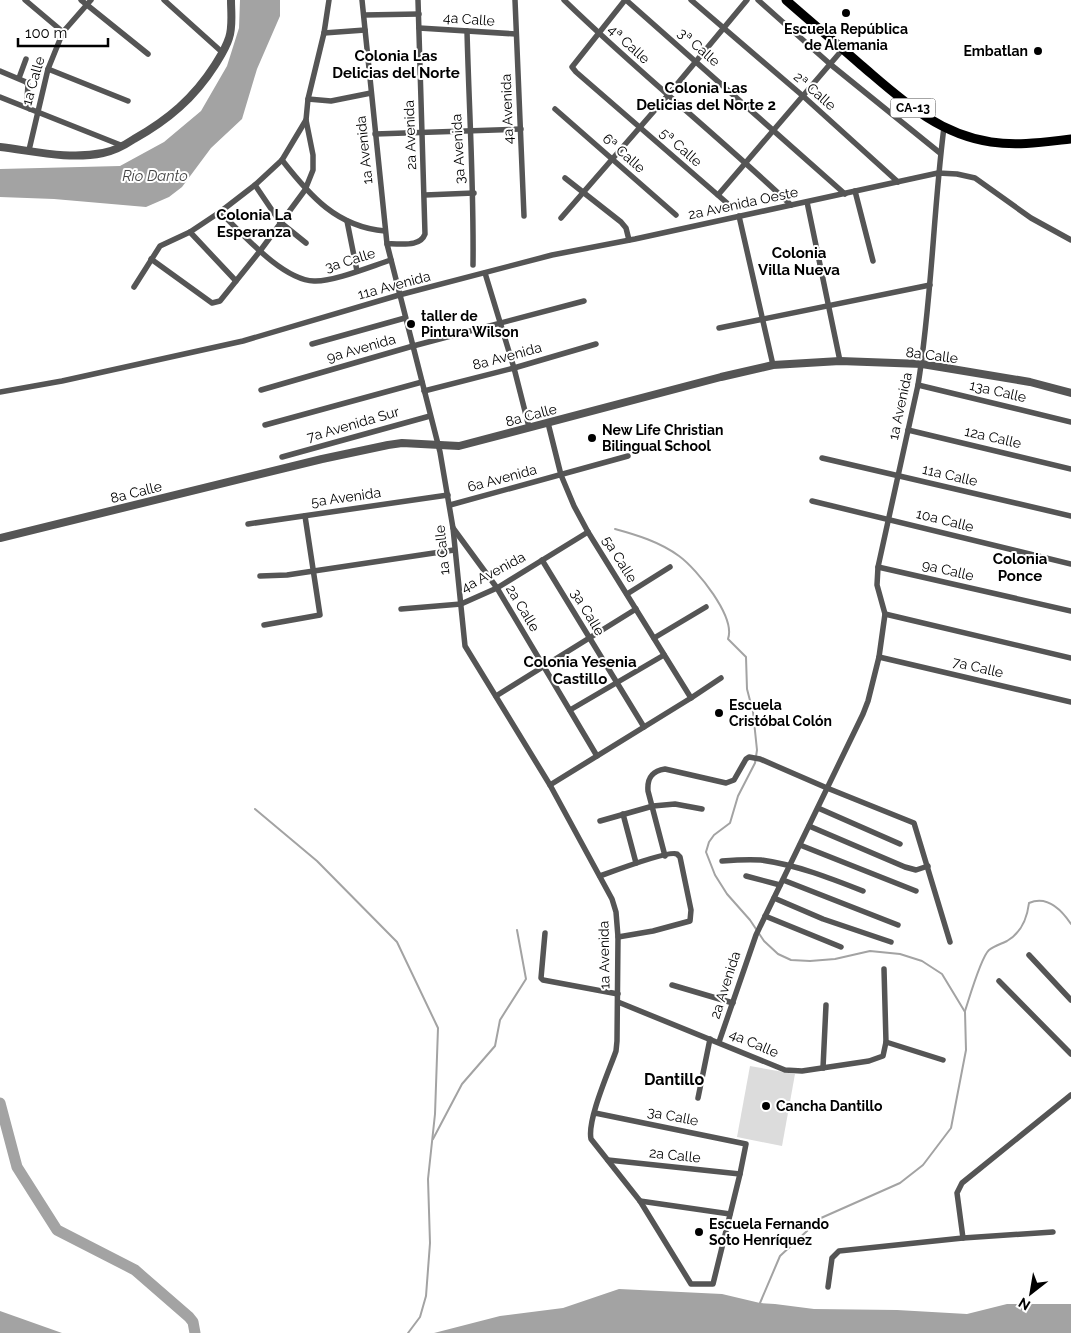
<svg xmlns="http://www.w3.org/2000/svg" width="1071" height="1333" viewBox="0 0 1071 1333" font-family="Raleway,sans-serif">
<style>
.green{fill:#dcdcdc}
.water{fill:#a3a3a3}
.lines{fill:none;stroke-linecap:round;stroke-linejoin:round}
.stream{stroke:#a3a3a3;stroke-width:2}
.river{stroke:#a3a3a3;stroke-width:11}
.minor{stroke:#555;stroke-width:5.5}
.tertiary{stroke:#555;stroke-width:8}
.primary{stroke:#000;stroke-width:9}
.poi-dot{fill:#000;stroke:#fff;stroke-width:2}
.labels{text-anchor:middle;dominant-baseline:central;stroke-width:4;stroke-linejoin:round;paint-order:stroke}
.shield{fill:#fff;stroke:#4c4c4c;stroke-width:1}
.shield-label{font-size:12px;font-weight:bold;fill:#000}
.street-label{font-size:14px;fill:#000;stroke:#fff}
.poi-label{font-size:14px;font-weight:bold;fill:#000;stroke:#fff;text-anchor:start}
.neighbourhood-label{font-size:15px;font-weight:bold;fill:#000;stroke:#fff}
.water-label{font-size:15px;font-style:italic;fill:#444;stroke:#fff}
.quarter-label{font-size:16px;font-weight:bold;fill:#000;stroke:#fff}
</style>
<rect width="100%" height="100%" fill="#fff"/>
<path class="green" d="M750,1066l45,8 -13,72 -45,-9z"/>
<g class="water">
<path d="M240,0h40v16l-23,53 -15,50 -31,29 -29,39 -13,10 -23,10 -92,-8 -54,-2v-28l120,-3 44,-24 37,-31 26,-45 12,-38z"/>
<path d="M619,1289l103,5 38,9 15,1 39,5 83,1 70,4 40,-10h64v29h-637l66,-17 63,-8z"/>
<path d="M0,1311l62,22h-62z"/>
</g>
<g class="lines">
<g class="stream">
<path d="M615,529c22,6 45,13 64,27 18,13 57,61 49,83l18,18 1,32 6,23 4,38 -2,13 -17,33 -8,27 -16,12 -5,7 -3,10 9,23 12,19 23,26 14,21 14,13 13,6 19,1 25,-2 35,-8 30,3 22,7 20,13 23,38 1,38 -15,78 -28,37 -23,18 -79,35 -41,38 -20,47"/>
<path d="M255,809l62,52 80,81 41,86 -3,86 -7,65 2,64 -4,53 -6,21 -12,16"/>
<path d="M965,1011c4,-12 16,-54 24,-61 5,-4 12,-6 18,-9 14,-8 20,-22 22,-38 18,-8 32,6 42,21"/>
<path d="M433,1139l29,-55 33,-38 5,-26 26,-41 -9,-49"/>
</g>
<path class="river" d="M0,1103l17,64 40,63 78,40 54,47 4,5 2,11"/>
<g class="minor">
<path d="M25,0l38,32"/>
<path d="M81,0l67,54"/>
<path d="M164,0l59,53"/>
<path d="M362,0l25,244 53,208 13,76 12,118 85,139 62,114 4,13 2,25 -1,104 -1,10c-7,20 -29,69 -25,88l49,62 51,83h22l27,-110 6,-30 -151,-31"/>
<path d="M515,0l9,216"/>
<path d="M564,0c73,71 153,135 227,205"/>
<path d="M625,0l-53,67 4,5 151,131"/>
<path d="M626,0l219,194"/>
<path d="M691,0l112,96 95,86"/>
<path d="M758,0l72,64 110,89"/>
<path d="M364,15l55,-1"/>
<path d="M419,28l97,6"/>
<path d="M467,31c2,78 7,156 6,234"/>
<path d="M324,33l41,-3"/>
<path d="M48,69l80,32"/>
<path d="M0,71l26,11 2,3 -1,14 3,10"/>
<path d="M19,78l7,-19"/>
<path d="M0,97l123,49"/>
<path d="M308,99l23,2 40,-8"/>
<path d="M555,109l121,106"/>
<path d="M375,134l146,-5"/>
<path d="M29,150l19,-81 15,-37 28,-32"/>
<path d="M282,160c28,36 55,67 103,71"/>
<path d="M565,178l56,44 5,6 3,12"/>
<path d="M255,185l25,37 26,21"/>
<path d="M855,191l18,70"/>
<path d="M425,195l49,-2"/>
<path d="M718,195l125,-146"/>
<path d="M807,202l33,159"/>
<path d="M220,212c22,21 62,68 94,69 19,1 58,-15 77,-21"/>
<path d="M739,216l34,149"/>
<path d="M561,218l107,-123 79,-95"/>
<path d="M347,221l10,50"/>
<path d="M190,232l46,49"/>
<path d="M387,244c12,-1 33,4 38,-10l-7,-234"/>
<path d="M151,259l61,44 8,-2 40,-50 45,-61 8,-20v-15l-7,-35 2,-21 16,-66 5,-33"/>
<path d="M485,273l29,95 15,59"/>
<path d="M134,287l26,-41 30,-14 30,-20 35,-27 27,-25 24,-40"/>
<path d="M719,328l211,-43"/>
<path d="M312,344l93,-26"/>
<path d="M918,385l153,37"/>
<path d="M261,390l152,-44 171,-45"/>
<path d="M424,391l90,-23 82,-24"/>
<path d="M0,392l62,-11 181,-40 156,-46 153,-40 83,-16 303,-66 19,1 18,4 56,40 40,22"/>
<path d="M548,423l13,52 13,31 14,26 103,166"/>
<path d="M265,425l157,-43"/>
<path d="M908,430l163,39"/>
<path d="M282,457l148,-41"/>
<path d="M822,458l249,58"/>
<path d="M812,501l259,63"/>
<path d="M450,505l178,-49"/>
<path d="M248,524l200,-29"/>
<path d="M453,528l44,60 100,168"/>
<path d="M542,560l102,167"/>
<path d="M878,567l193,44"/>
<path d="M260,576l27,-1 167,-25"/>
<path d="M627,594l43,-27"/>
<path d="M401,609l60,-5 36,-16 91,-56"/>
<path d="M885,614l186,44"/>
<path d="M264,625l56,-10 -15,-99"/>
<path d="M654,638l52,-31"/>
<path d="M879,657l192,45"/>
<path d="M496,696l140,-87"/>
<path d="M570,710l94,-55"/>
<path d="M550,785l141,-87 30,-20"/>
<path d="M818,808l82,36"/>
<path d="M623,814l13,49"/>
<path d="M600,821l53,-15 22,-2 27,5"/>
<path d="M809,826l96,41 11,3 12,-4"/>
<path d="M800,845l116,46"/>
<path d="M665,856l-17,-65c-1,-13 4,-20 17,-22l61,14 8,-3 12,-21 3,-2 11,2 67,29 87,35 36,119"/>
<path d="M722,861c12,-1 26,-2 39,-1 36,5 69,18 102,31"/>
<path d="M600,876c11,-4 69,-26 77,-22 1,1 2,2 3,3l11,53 -1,11 -37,10 -35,6"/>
<path d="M746,876l34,9"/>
<path d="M783,880l115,45"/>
<path d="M774,898l49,21 68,23"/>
<path d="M765,916l76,31"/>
<path d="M545,933l-4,45 2,2 75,14"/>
<path d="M1029,955l42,45"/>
<path d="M999,981l72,73"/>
<path d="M672,985l61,18"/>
<path d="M618,1002l167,68 17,1 67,-10 14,-5 3,-14 -2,-73"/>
<path d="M719,1042l37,-107 107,-221 5,-13 11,-44 6,-43 -8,-29 1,-18 40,-182c14,-86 15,-172 26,-258"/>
<path d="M886,1042l57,18"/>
<path d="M823,1068l3,-63"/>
<path d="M698,1098l12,-59"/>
<path d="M608,1160l132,14"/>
<path d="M640,1201l90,13"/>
<path d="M963,1238l-6,-45 5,-10 109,-88"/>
<path d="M828,1287l4,-29 7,-7 124,-13 90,-6"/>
</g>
<g class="tertiary">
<path d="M0,147c34,4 69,13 103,6 11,-2 22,-8 31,-14 34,-19 60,-41 81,-74 5,-8 11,-17 14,-27 4,-11 2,-26 2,-38"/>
<path d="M0,538l322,-79 66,-14 14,-2 57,3 262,-69 52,-12 67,-4 82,3 108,18 41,11"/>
</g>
<path class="primary" d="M786,0c25,22 50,43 75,65 40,34 76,69 130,77 27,4 53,0 80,-3"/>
</g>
<g class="poi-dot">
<circle cx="846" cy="13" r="5"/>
<circle cx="1038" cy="51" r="5"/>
<circle cx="411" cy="324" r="5"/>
<circle cx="592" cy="438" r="5"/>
<circle cx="719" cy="713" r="5"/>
<circle cx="766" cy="1106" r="5"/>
<circle cx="699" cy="1232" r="5"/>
</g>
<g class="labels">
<rect class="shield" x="890.5" y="98.5" width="45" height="19" rx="4"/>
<g class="shield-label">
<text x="913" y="108">CA-13</text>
</g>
<g class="street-label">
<text transform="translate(469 19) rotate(4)">4a Calle</text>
<text transform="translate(629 44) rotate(42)">4ª Calle</text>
<text transform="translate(699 47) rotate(41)">3ª Calle</text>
<text transform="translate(33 81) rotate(-74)">1a Calle</text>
<text transform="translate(815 91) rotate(41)">2ª Calle</text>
<text transform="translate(507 109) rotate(-92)">4a Avenida</text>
<text transform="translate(410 135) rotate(-92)">2a Avenida</text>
<text transform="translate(681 147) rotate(41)">5ª Calle</text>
<text transform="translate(458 149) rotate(-93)">3a Avenida</text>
<text transform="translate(364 150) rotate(-96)">1a Avenida</text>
<text transform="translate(624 153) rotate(41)">6ª Calle</text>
<text transform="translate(743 203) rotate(-12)">2a Avenida Oeste</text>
<text transform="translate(350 260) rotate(-17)">3a Calle</text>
<text transform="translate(394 285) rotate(-15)">11a Avenida</text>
<text transform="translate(361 348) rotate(-16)">9a Avenida</text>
<text transform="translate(932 355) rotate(7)">8a Calle</text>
<text transform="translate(507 356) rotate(-15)">8a Avenida</text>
<text transform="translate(998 391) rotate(13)">13a Calle</text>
<text transform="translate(900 406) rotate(-78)">1a Avenida</text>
<text transform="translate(531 415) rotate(-15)">8a Calle</text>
<text transform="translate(353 424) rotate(-16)">7a Avenida Sur</text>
<text transform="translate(993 437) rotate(13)">12a Calle</text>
<text transform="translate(950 475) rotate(13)">11a Calle</text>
<text transform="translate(502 478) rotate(-15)">6a Avenida</text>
<text transform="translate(136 492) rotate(-14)">8a Calle</text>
<text transform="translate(346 497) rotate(-8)">5a Avenida</text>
<text transform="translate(945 520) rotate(14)">10a Calle</text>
<text transform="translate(442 550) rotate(-96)">1a Calle</text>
<text transform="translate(620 559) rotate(58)">5a Calle</text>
<text transform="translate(948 570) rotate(13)">9a Calle</text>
<text transform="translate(493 572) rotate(-28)">4a Avenida</text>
<text transform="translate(523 608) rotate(59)">2a Calle</text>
<text transform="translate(588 612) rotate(59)">3a Calle</text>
<text transform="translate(978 667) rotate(13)">7a Calle</text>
<text transform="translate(604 955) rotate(-91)">1a Avenida</text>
<text transform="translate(725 985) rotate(-72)">2a Avenida</text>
<text transform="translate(754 1043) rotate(23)">4a Calle</text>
<text transform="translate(673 1116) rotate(11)">3a Calle</text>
<text transform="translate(675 1155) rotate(6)">2a Calle</text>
</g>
<g class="poi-label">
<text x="846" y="29" text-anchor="middle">Escuela República<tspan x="846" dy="16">de Alemania</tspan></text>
<text x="1028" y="51" text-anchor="end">Embatlan</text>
<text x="421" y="316">taller de<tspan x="421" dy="16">Pintura Wilson</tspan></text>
<text x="602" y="430">New Life Christian<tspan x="602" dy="16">Bilingual School</tspan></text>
<text x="729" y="705">Escuela<tspan x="729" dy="16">Cristóbal Colón</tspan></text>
<text x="776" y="1106">Cancha Dantillo</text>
<text x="709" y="1224">Escuela Fernando<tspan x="709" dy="16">Soto Henríquez</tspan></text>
</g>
<g class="neighbourhood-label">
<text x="396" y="56">Colonia Las<tspan x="396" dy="17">Delicias del Norte</tspan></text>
<text x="706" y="88">Colonia Las<tspan x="706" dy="17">Delicias del Norte 2</tspan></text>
<text x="254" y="215">Colonia La<tspan x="254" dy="17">Esperanza</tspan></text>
<text x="799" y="253">Colonia<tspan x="799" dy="17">Villa Nueva</tspan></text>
<text x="1020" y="559">Colonia<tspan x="1020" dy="17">Ponce</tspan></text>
<text x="580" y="662">Colonia Yesenia<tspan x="580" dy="17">Castillo</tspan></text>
</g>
<g class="water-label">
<text x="155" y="176">Río Danto</text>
</g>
<g class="quarter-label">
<text x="674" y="1079">Dantillo</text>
</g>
</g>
<g transform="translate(1031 1293) rotate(211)" stroke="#ffffff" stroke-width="4" paint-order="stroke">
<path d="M0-4L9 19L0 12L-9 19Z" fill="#000000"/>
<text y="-8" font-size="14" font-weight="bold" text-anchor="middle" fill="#000000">N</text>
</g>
<path d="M18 38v8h90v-8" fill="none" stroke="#000000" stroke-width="2.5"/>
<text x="25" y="38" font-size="15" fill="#000000" stroke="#ffffff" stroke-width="4" paint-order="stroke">100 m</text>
</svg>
